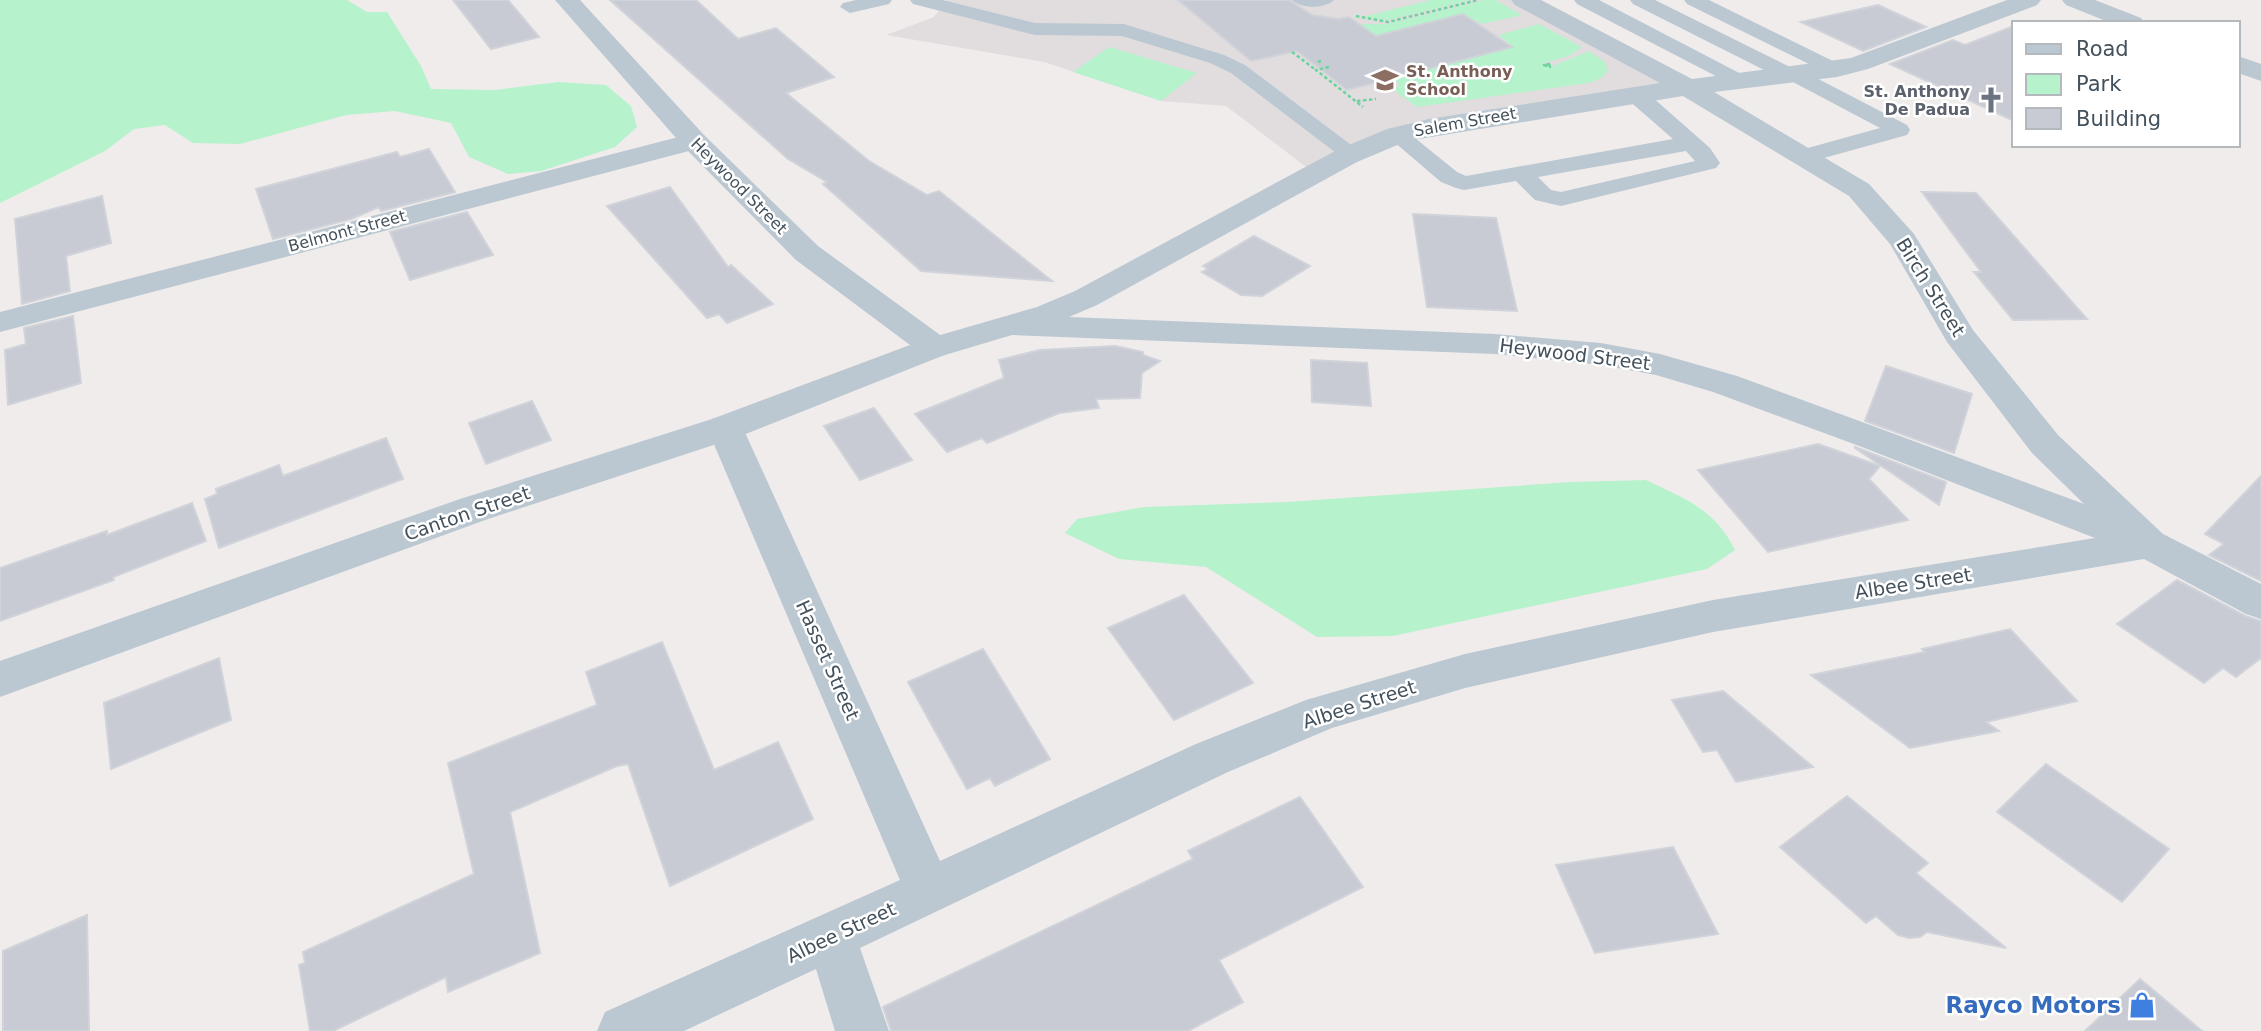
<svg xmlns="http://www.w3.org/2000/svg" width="2261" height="1031" viewBox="0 0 2261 1031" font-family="'DejaVu Sans',sans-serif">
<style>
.education{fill:#e1ddde}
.green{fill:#b6f2cc}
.building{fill:#c8cbd3;stroke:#d0d3d9;stroke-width:2}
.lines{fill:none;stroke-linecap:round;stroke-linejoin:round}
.path{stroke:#6bd39e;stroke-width:2.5;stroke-dasharray:3.5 2.5;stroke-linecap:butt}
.service{fill:#bbc8d1;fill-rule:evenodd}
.minor{fill:#bbc8d1;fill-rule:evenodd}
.tertiary{fill:#bbc8d1;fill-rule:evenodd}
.labels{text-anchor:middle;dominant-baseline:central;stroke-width:5;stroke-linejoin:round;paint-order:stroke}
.far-education-label{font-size:16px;font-weight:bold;fill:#785e54;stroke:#fff;text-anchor:start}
.far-worship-label{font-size:16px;font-weight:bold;fill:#5b616d;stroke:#fff;text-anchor:end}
.far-street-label{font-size:16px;fill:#43515c;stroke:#fff}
.street-label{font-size:19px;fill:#43515c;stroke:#fff}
.near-shop-label{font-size:23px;font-weight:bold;fill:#366cbe;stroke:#fff;text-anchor:end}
</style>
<rect width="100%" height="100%" fill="#f0ecec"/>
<path class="education" d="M947,0h576l164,87 -258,40 -115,46 -88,-67 -65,-5 -117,-39 -158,-27 48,-18z"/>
<g class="green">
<path d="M0,0h347l20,12h20l34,54 10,23 64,1 63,-8 48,3 25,21 6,21 -22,20 -74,24 -33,3 -39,-17 -18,-34 -56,-12 -49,4 -106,29 -47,-1 -28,-18 -31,4 -29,22 -105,52z"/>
<path d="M1431,0h40l-83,20 -26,-3z"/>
<path d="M1485,0h10l27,15 -40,9 -19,-10 -91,23 -12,-13h27z"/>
<path d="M1539,24l43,23 -13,9 -25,7v3l7,1 38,-16 16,11 3,8c-6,10 -15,12 -26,14l-165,23 -26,-19 10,-2 -9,-7 121,-32 -14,-12z"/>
<path d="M1109,47l88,26 -36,28 -88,-29z"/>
<path d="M1646,480c39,19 69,29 89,70l-28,19 -314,67 -76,1 -111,-70 -87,-8 -54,-26 12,-14 67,-12 143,-5 284,-20z"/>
</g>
<g class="building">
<path d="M453,0h55l31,37 -48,12z"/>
<path d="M610,0h86l42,39 38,-11 58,49 -48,16 83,68 58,34 12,-4 113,90 -131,-10 -98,-87 4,-2 -39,-23z"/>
<path d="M1178,0h111l23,15 27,4 10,-2 27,19 87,-22 49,33 -165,43 -50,-39 -46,10z"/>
<path d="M1878,5l48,22 -63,24 -62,-29z"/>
<path d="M2014,26v95l-124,-57 63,-24 12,5z"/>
<path d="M429,149l26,43 -74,19 -2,-4 -28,12 -78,20 -17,-50 141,-37 3,5z"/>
<path d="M670,187l58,80 3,-2 42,39 -46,19 -8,-9 -12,4 -100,-112z"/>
<path d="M1922,192l54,1 111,126 -74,1 -39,-48h7z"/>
<path d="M102,196l9,47 -45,13 4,35 -48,13 -7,-85z"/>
<path d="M467,212l26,43 -83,25 -20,-48z"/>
<path d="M1413,214l83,4 21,93 -90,-4z"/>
<path d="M1254,236l56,30 -48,30 -21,-1 -39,-23 6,-3 -5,-3z"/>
<path d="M73,316l8,67 -73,22 -3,-55 21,-6 -2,-16z"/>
<path d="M1115,346l28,6v3l17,6 -18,12 -2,25 -44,1 3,9 -40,5 -72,30 -5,-5 -35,14 -32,-38 89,-36 -5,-18 41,-10z"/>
<path d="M1311,360l56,3 4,43 -59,-4z"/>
<path d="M1886,366l86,28 -18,59 -89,-32z"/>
<path d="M532,401l19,39 -65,24 -17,-41z"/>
<path d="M874,408l38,52 -52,20 -36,-54z"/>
<path d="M386,438l17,41 -184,69 -14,-49 12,-5 -1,-5 63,-24 4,11z"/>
<path d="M1818,444l62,22 -11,13 39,41 -140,32 -70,-82z"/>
<path d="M1855,447l91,35 -7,23 -84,-57z"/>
<path d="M2261,476v105l-52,-26 15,-11 -19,-10z"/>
<path d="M192,503l14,38 -93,36 1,3 -114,41v-53l107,-37v4z"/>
<path d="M2177,580l68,36 16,5v37l-25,19 -13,-9 -19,15 -87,-59z"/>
<path d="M1184,595l69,88 -79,37 -66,-92z"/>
<path d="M2010,629l67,72 -91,21 13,9 -89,17 -99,-73 114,-23 -3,-3z"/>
<path d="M662,642l52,128 64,-28 35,77 -143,67 -42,-122 -11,2 -107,46 30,141 -92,39 -2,-15 -113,54h-23l-11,-66 6,-2 -2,-11 171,-78 -26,-111 149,-58 -11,-33z"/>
<path d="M983,649l67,110 -55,27 -5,-8 -23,11 -59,-107z"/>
<path d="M219,658l12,62 -120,49 -7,-66z"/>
<path d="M1723,691l90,76 -77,15 -19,-32 -14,2 -31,-52z"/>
<path d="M2046,764l123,85 -47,53 -125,-90z"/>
<path d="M1847,796l81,67 -12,10 90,75 -79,-16 -7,5 -11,1 -11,-3 -22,-19 -10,7 -86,-76z"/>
<path d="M1300,797l63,90 -144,73 24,42 -55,29h-297l-8,-24 310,-148 -5,-8z"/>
<path d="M1673,847l45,87 -123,19 -39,-88z"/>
<path d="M87,915l2,116h-86v-80z"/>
<path d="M2140,979l62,52h-117z"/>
</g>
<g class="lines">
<g class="path">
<path d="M1356,16l32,6 90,-22"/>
<path d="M1292,52l24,18"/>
<path d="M1318,62l3,-1"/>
<path d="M1549,64l1,3 -6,-2z"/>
<path d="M1329,67l-13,3 47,37"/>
<path d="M1357,101l19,-2"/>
</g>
<g class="service">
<path d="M856,0h36l-3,4 -39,9 -10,-6 3,-4z"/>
<path d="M910,0h33l92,23 89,1 100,31 21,10 118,89 -3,5h-16l-113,-86 -21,-10 -88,-27 -87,-1 -122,-31z"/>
<path d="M1292,0h42c-9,9 -33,9 -42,0z"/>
<path d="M1574,0h25l148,77 4,4 -4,4h-14l-156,-81z"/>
<path d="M1630,0h25l137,68 9,2 106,55 3,5 -3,5 -94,26h-16l-3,-5 3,-5 83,-23 -89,-47 -9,-2 -149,-75z"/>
<path d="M1684,0h25l132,65 3,4 -3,4h-14l-140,-69z"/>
<path d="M1635,88l8,1 67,59 10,15 -4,5 -155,38 -26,-6 -19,-19 -52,9 -8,-2 -15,-6 -55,-47 3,-5h16l52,42 9,4 207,-37 -46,-40 -3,-5 3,-5zM1686,151l9,10 -134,31 -10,-2 -13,-13z"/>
</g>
<g class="minor">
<path d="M1511,0h30l151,79 159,-21 156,-58h34l-4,5 -169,64 -31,8 -123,15 155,92 45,50 59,96 85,105 105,99 98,50v35l-15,-5 -102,-55 -431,73 -248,56 -133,40 -104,44 -368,176 29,83h-54l-19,-62 -132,62h-87l8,-19 295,-132 -193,-452 5,-9 13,-3 13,3 5,9 197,433 256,-117 110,-44 159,-46 248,-54 382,-62 -233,-91 -149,-55 -57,-17 -55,-10 -106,-11 -483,-19 -77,23 -12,-4 -5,-7 5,-7 114,-33 38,-16 262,-141 50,-21 42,-10 231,-36 -145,-78zM1683,96l166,100 41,48 57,98 85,111 52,51 -347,-128 -77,-22 -59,-11 -106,-9 -426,-17 28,-12 260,-143 50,-21z"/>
<path d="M2062,0h33l46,18 4,5h-34l-45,-18z"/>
<path d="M2238,56l23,8v17l-23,-8z"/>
<path d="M694,133l10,2 4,6 -4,6 -704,185v-20z"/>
</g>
<path class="tertiary" d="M555,0h25l124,135 114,111 129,94 5,7 -5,7 -209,83 -250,82 -488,178v-36l460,-162 252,-80 198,-74 -114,-85 -112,-113z"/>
</g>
<defs>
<g id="school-bare" transform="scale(2.1)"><path d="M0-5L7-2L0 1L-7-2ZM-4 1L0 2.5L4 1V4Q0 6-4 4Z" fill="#8d6e63" stroke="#fff" stroke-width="2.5" paint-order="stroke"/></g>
<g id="church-bare" transform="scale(2.1)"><path d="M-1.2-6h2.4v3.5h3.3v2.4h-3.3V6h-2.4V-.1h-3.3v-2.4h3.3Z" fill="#6b7280" stroke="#fff" stroke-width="2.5" paint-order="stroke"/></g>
<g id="shop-bare" transform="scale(2.1)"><path d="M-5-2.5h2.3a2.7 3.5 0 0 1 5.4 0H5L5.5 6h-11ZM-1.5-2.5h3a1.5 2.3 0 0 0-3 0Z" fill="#3f7fe0" stroke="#fff" stroke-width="2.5" paint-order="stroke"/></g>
</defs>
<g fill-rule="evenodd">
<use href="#school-bare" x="1385" y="80"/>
<use href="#church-bare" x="1991" y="100"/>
<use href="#shop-bare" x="2142" y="1005"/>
</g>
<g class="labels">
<g class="far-education-label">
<text x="1406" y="71">St. Anthony<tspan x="1406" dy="18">School</tspan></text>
</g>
<g class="far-worship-label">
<text x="1970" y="91">St. Anthony<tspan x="1970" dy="18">De Padua</tspan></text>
</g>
<g class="far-street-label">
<text transform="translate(1465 122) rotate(-10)">Salem Street</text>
<text transform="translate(739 186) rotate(45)">Heywood Street</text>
<text transform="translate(347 231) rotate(-15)">Belmont Street</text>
</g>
<g class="street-label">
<text transform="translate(1931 287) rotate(58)">Birch Street</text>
<text transform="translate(1575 354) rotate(7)">Heywood Street</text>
<text transform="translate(467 513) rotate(-19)">Canton Street</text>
<text transform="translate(1913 583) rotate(-9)">Albee Street</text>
<text transform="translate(828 660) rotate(66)">Hasset Street</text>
<text transform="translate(1359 704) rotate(-18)">Albee Street</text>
<text transform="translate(841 932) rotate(-25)">Albee Street</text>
</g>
<g class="near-shop-label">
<text x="2121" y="1005">Rayco Motors</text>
</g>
</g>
<rect x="2012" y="21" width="228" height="126" fill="#ffffff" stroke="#b4b9be" stroke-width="2"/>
<rect x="2026" y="44" width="35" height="10" fill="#bbc8d1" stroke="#b4b9be" stroke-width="2"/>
<text x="2076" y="56" font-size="21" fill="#43515c">Road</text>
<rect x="2026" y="74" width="35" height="21" fill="#b6f2cc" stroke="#b4b9be" stroke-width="2"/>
<text x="2076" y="91" font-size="21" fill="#43515c">Park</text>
<rect x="2026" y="108" width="35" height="21" fill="#c8cbd3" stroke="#b4b9be" stroke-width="2"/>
<text x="2076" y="126" font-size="21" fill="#43515c">Building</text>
</svg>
